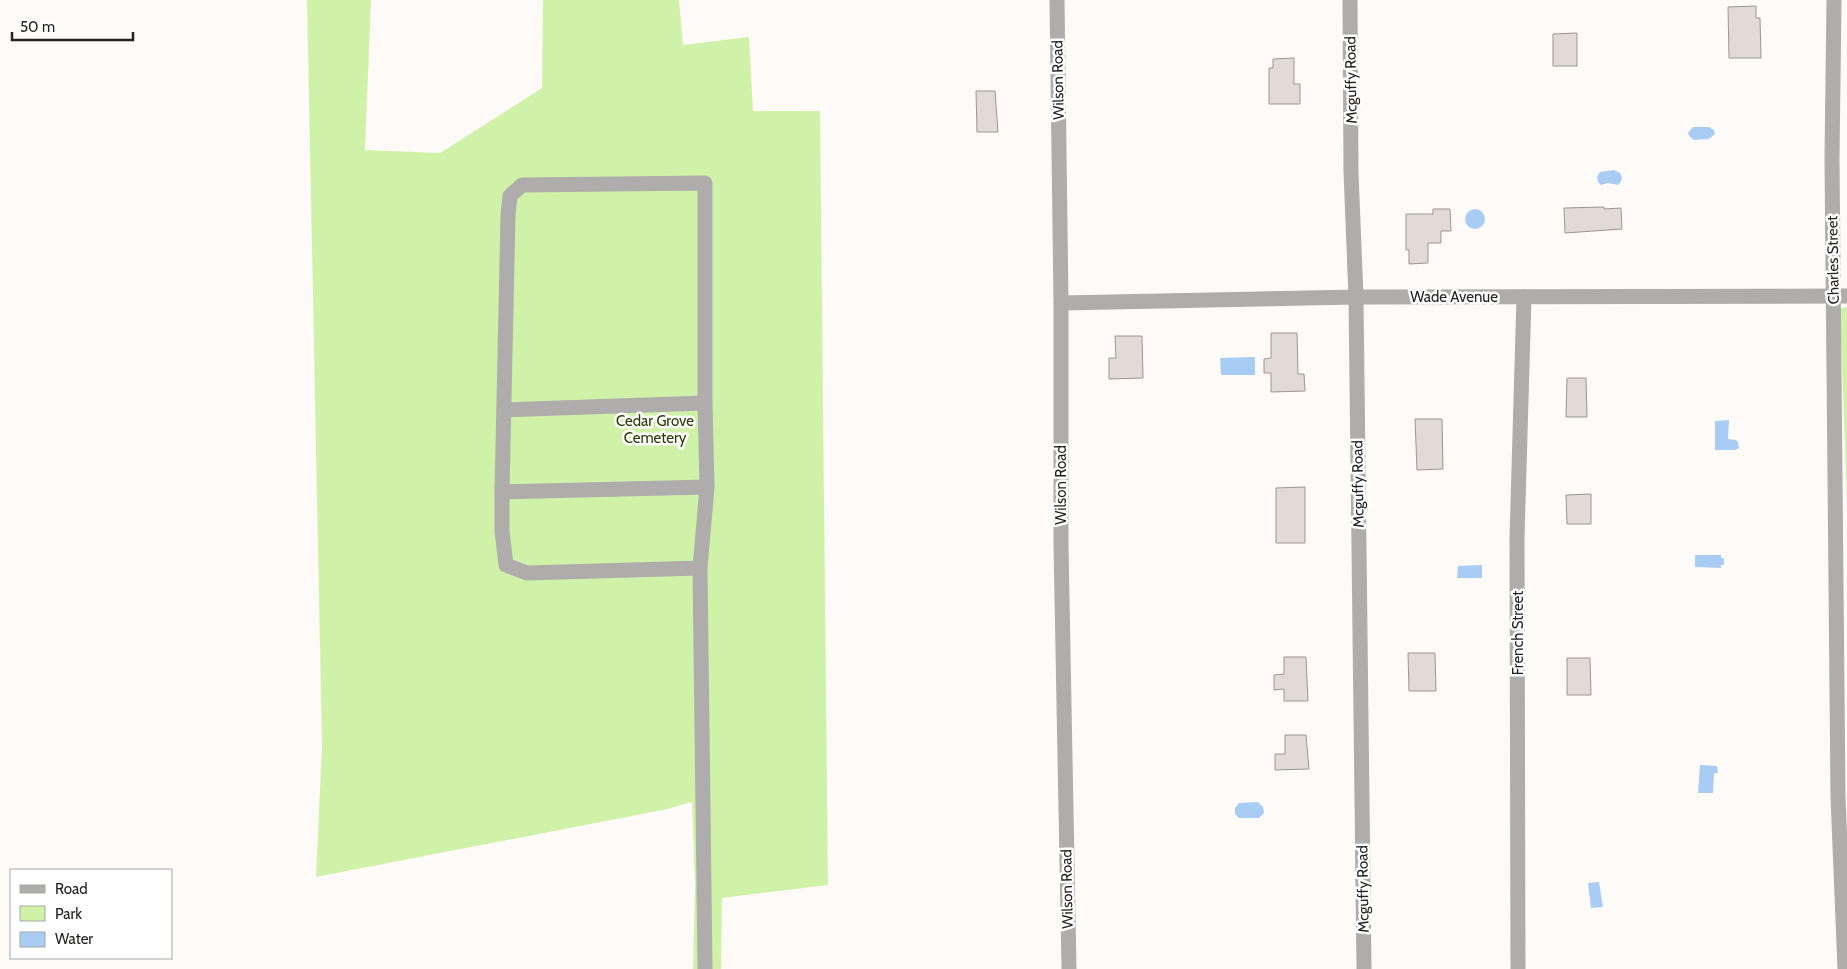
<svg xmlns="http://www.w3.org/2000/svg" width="1847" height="969" viewBox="0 0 1847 969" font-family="Cabin,sans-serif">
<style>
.green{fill:#d0f2a8}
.water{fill:#a9ccf4}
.building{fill:#e0dbd7;stroke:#9a9692}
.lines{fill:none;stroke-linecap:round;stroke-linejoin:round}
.minor{stroke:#aeadab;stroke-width:15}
.labels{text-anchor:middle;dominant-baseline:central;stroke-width:5;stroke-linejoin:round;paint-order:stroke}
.street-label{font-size:15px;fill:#242221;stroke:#fff}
.park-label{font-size:15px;fill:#273c00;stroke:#fff}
</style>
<rect width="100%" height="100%" fill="#fefaf7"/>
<g class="green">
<path d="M307,0h64l-6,150 75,3 102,-65 1,-88h136l4,45 66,-8 4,74h67l8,774 -106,13 -1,71h-28l2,-83 -3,-84 -29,8 -347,67 6,-131z"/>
<path d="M1847,307v198l-7,-197z"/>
</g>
<g class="water">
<path d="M1693,127h16l5,3 1,4 -6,5 -15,1 -4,-3 -2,-4z"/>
<path d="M1614,170l6,3c3,4 2,8 -2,12l-10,-2 -7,2 -3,-3 -1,-5 3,-5z"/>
<circle cx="1475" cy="219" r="10"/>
<path d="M1255,357v18h-34l-1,-17z"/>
<path d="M1729,420l-1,19 8,1 2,2 1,6 -4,2h-20v-29z"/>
<path d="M1695,555h26v3h3v7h-3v3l-26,-1z"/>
<path d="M1482,565v13h-25l1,-12z"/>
<path d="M1700,765l17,1 1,7h-4l-1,20h-15z"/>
<path d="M1258,802l5,5 1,6 -5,5h-20l-4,-4v-6l4,-5z"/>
<path d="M1599,882l4,25 -12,1 -3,-25z"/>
</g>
<g class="building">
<path d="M1756,6v12h4l1,40h-32l-1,-51z"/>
<path d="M1577,33v33h-24v-32z"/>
<path d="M1294,58v26h6v20h-31v-36h4v-9z"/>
<path d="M976,91h19l3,41h-21z"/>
<path d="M1604,207v2l17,-1 1,21 -57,4 -1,-25z"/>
<path d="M1433,209h17l1,22h-10v12h-13v20l-19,1v-14h-3v-36h27z"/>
<path d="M1271,333h26l1,41h6l1,17 -34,1v-19h-7v-14l7,-1z"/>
<path d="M1115,336h27l1,42 -34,1v-21h7z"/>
<path d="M1567,378h19l1,39h-21z"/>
<path d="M1415,419h27l1,50 -26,1z"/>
<path d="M1305,487v56h-29v-55z"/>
<path d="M1591,494v30h-24l-1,-29z"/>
<path d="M1408,653h27l1,38h-27z"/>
<path d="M1284,657h22l2,44h-24v-12l-10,1v-15l10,-1z"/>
<path d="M1567,658h23l1,37h-24z"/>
<path d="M1285,735h21l3,34 -34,1v-16h10z"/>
</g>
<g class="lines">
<g class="minor">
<path d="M1057,0l4,303v242l8,424"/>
<path d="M1350,0l1,172 5,125 8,672"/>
<path d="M1834,0l-2,159 6,638 7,172"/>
<path d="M1061,303l295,-6 491,-1"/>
<path d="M504,410l201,-7"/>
<path d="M502,492l205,-5"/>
<path d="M700,568l-173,5 -21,-8 -4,-34v-39l6,-277 2,-19 12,-11 183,-2v220l2,84 -7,81 5,401"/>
<path d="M1518,969l-1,-431 7,-241"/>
</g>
</g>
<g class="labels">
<g class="street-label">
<text transform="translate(1058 80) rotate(-91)">Wilson Road</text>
<text transform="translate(1351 80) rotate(-91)">Mcguffy Road</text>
<text transform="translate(1833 260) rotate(-91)">Charles Street</text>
<text x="1454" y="297">Wade Avenue</text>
<text transform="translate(1358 484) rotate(-91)">Mcguffy Road</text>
<text transform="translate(1061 485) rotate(-90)">Wilson Road</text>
<text transform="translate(1518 633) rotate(-90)">French Street</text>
<text transform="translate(1067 889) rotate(-91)">Wilson Road</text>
<text transform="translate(1363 889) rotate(-91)">Mcguffy Road</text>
</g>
<g class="park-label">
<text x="655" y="421">Cedar Grove<tspan x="655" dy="17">Cemetery</tspan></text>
</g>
</g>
<rect x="10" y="869" width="162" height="90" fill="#ffffff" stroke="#a7a7a6"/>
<rect x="20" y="885" width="25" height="8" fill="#aeadab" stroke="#a7a7a6"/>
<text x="55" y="894" font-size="15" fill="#242221">Road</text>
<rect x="20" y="906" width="25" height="15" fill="#d0f2a8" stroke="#a7a7a6"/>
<text x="55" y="919" font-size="15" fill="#242221">Park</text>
<rect x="20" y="932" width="25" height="15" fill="#a9ccf4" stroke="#a7a7a6"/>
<text x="55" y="944" font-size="15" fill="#242221">Water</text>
<path d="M12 32v8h121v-8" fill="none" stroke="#242221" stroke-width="2.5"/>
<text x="20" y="32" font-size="15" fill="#242221" stroke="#ffffff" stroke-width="4" paint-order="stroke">50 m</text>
</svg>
